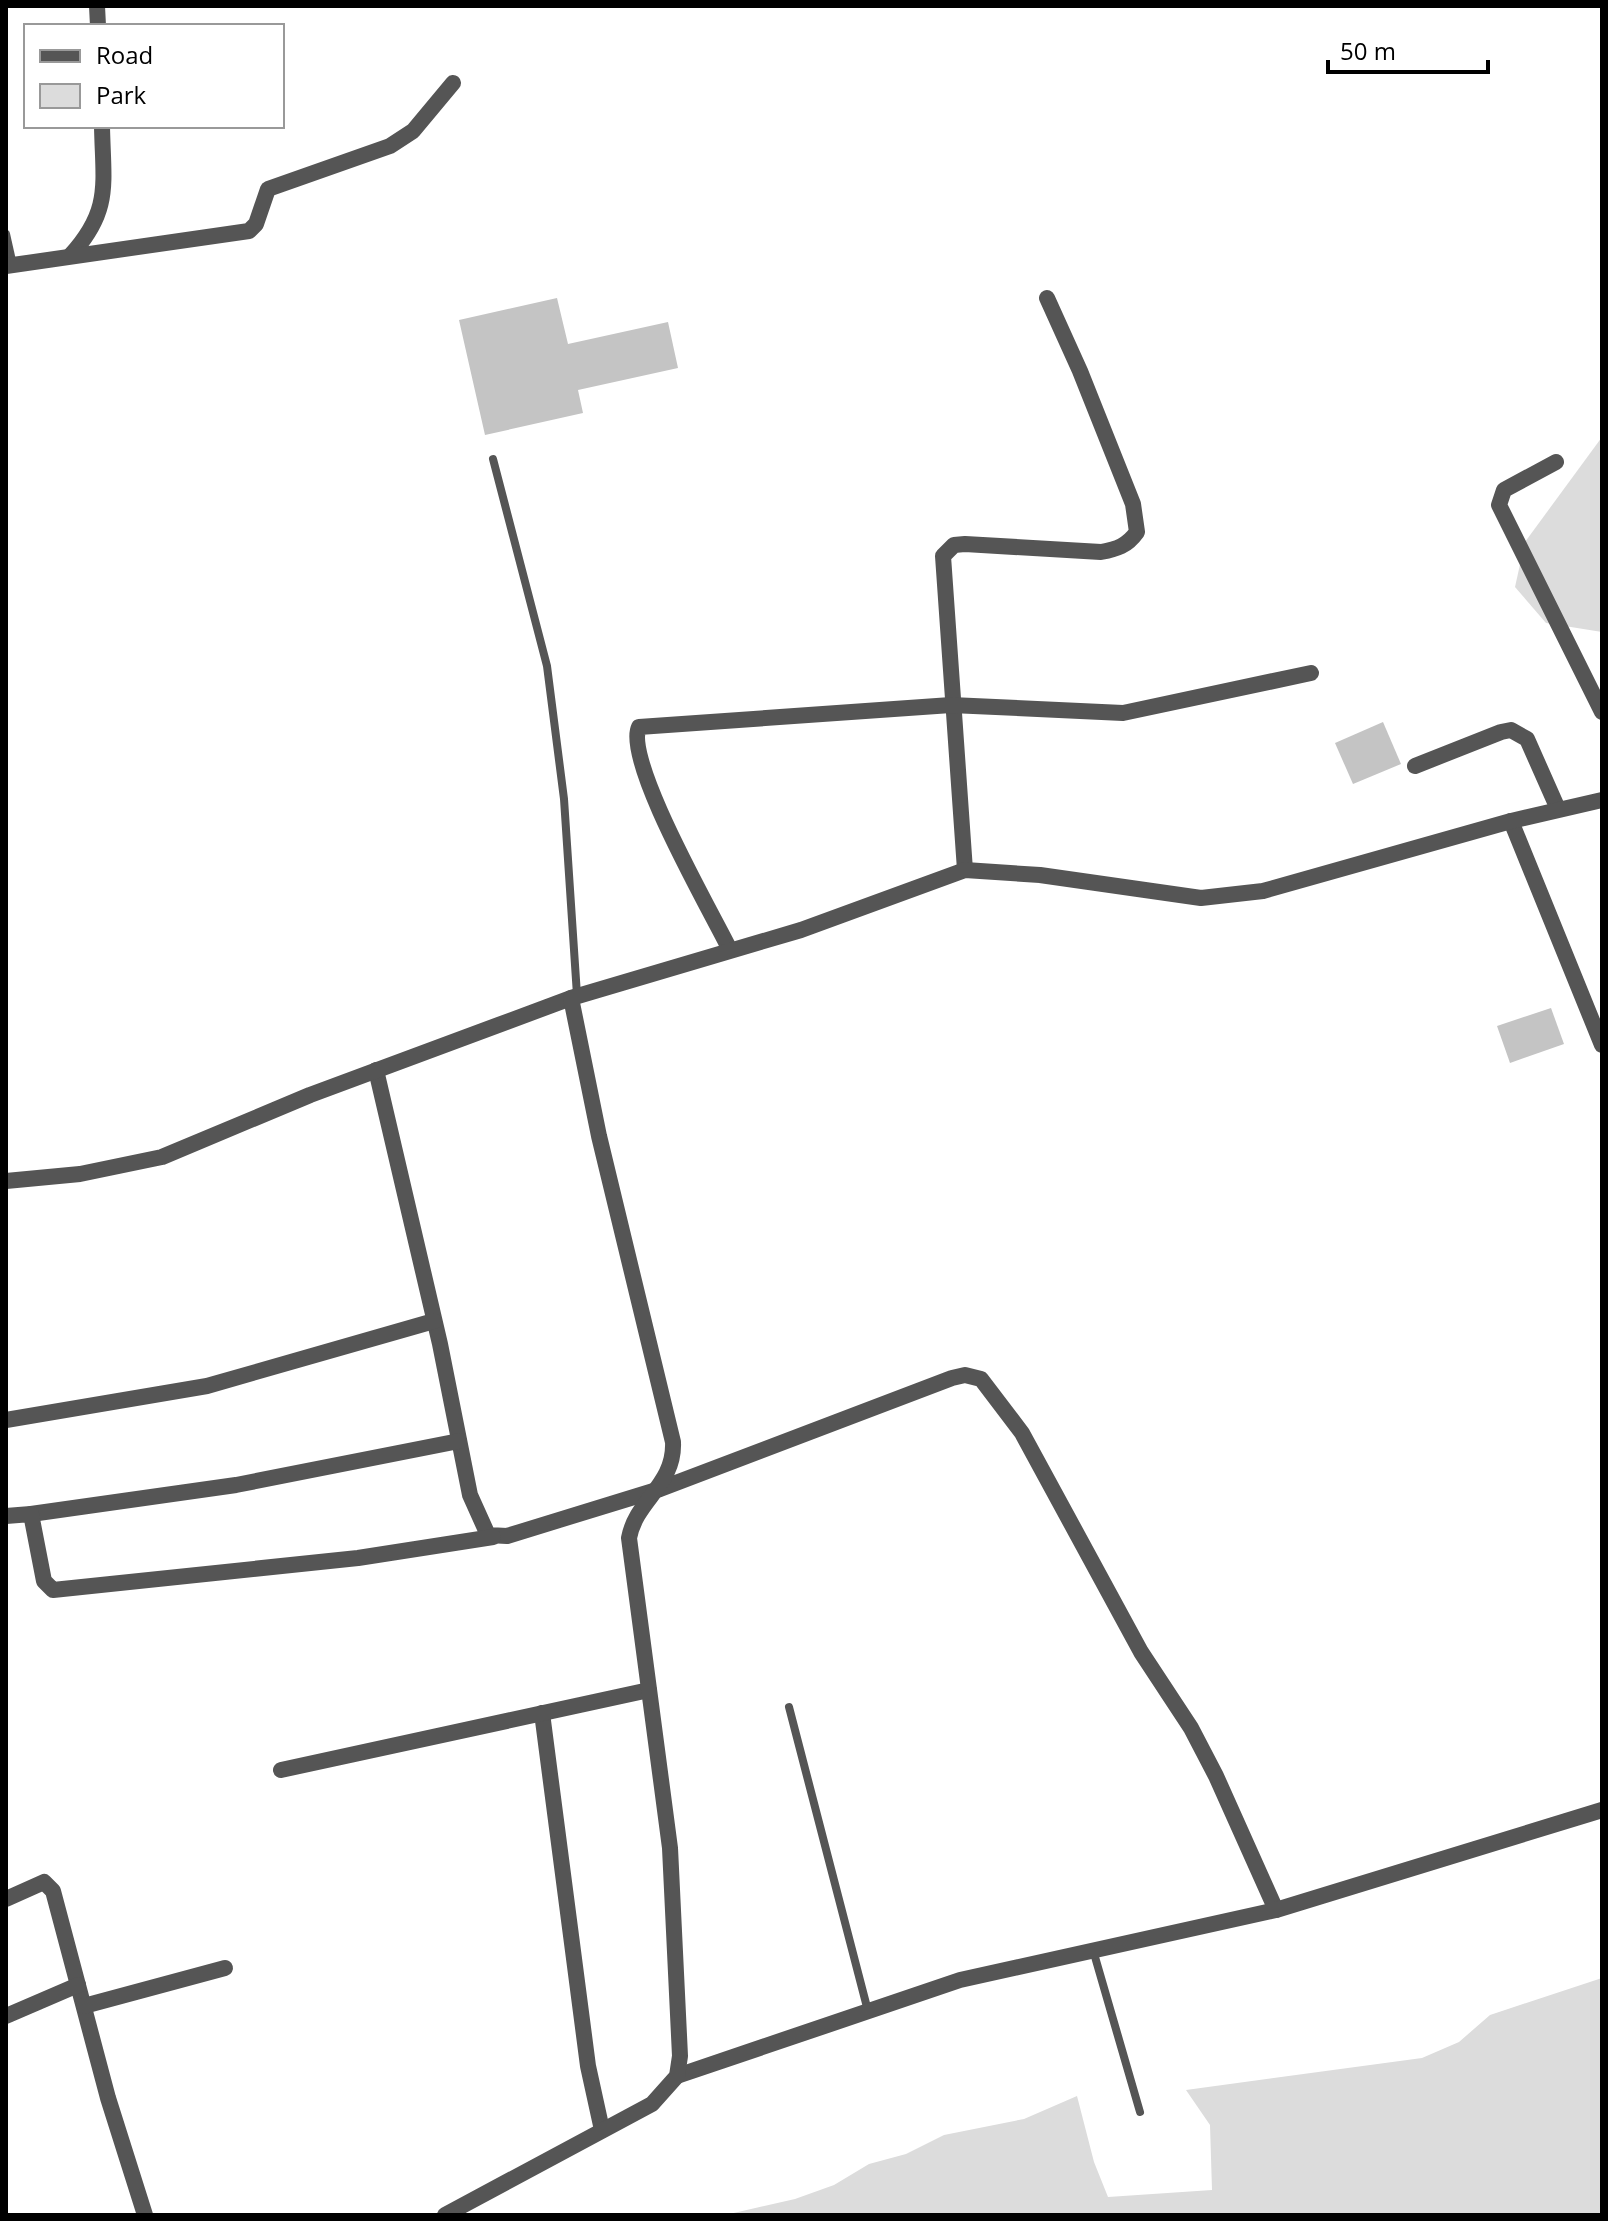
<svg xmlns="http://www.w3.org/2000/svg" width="1608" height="2221" viewBox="0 0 1608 2221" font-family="'Open Sans',sans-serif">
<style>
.green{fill:#dcdcdc}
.building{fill:#c4c4c4}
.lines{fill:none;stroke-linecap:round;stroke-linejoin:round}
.lane{stroke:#555;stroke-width:8}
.street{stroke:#555;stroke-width:16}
</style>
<rect width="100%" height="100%" fill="#fff"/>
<g class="green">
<path d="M1602,437v195l-56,-9 -31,-36 10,-45z"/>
<path d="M1602,1978v237h-877l70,-16 39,-14 35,-21 37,-10 38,-19 80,-16 53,-23 17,66 14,35 104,-7 -2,-65 -24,-35 236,-32 37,-16 31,-27z"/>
</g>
<g class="building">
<path d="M557,298l11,46 100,-22 10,46 -100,22 5,23 -98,22 -26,-115z"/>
<path d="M1383,722l18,42 -48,20 -18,-41z"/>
<path d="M1551,1008l13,36 -54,19 -13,-37z"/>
</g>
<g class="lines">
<g class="lane">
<path d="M6,234l7,31"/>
<path d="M493,459l54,207 17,133 13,196"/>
<path d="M789,1707l79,304"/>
<path d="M1093,1950l47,162"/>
</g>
<g class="street">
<path d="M97,6l1,20"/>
<path d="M70,256c42,-46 33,-72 32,-130"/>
<path d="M6,266l243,-35 7,-7 12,-35 122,-43 23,-15 40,-48"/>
<path d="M1556,462l-52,28 -5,15 103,207"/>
<path d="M1415,766l86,-34 10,-2 16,9 31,70"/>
<path d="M1511,821l91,224"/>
<path d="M965,870l-22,-314 11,-11 11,-1 136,8c16,-3 26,-6 36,-20l-4,-28 -53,-133 -33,-73"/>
<path d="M730,950c-18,-37 -107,-191 -91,-223l312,-22 172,8 188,-40"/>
<path d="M376,1070l64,274 30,151 18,40 19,1 153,-47 292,-111 13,-3 16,4 41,54 119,219 50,76 25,48 60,134"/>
<path d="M6,1181l74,-7 82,-17 148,-62 261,-97"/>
<path d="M6,1420l201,-34 227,-65"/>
<path d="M31,1514l205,-29 223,-44"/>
<path d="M6,1516l25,-2 13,67 9,9 305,-32 135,-21"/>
<path d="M542,1713l46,353 14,64"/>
<path d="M281,1770l368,-80"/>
<path d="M6,1899l38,-17 9,9 55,207 37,117"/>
<path d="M84,2006l141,-38"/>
<path d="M6,2016l72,-31"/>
<path d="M677,2076l283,-96 316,-70 326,-100"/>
<path d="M445,2215l207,-111 25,-28 3,-20 -10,-208 -41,-310c7,-38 46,-53 44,-96l-74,-306 -28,-138 230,-68 164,-60 75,5 161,23 62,-7 248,-70 91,-21"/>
</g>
</g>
<rect width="1608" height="2221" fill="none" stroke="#000000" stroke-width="16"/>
<rect x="24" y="24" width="260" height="104" fill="#ffffff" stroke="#999999" stroke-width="2"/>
<rect x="40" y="50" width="40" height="12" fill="#555555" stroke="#999999" stroke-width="2"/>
<text x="96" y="64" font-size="24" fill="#000000">Road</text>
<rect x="40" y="84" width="40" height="24" fill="#dcdcdc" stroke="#999999" stroke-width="2"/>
<text x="96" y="104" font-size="24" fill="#000000">Park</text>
<path d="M1328 60v12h160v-12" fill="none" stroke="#000000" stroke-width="4"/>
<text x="1340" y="60" font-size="24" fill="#000000" stroke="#ffffff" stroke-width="6" paint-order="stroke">50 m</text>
</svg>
